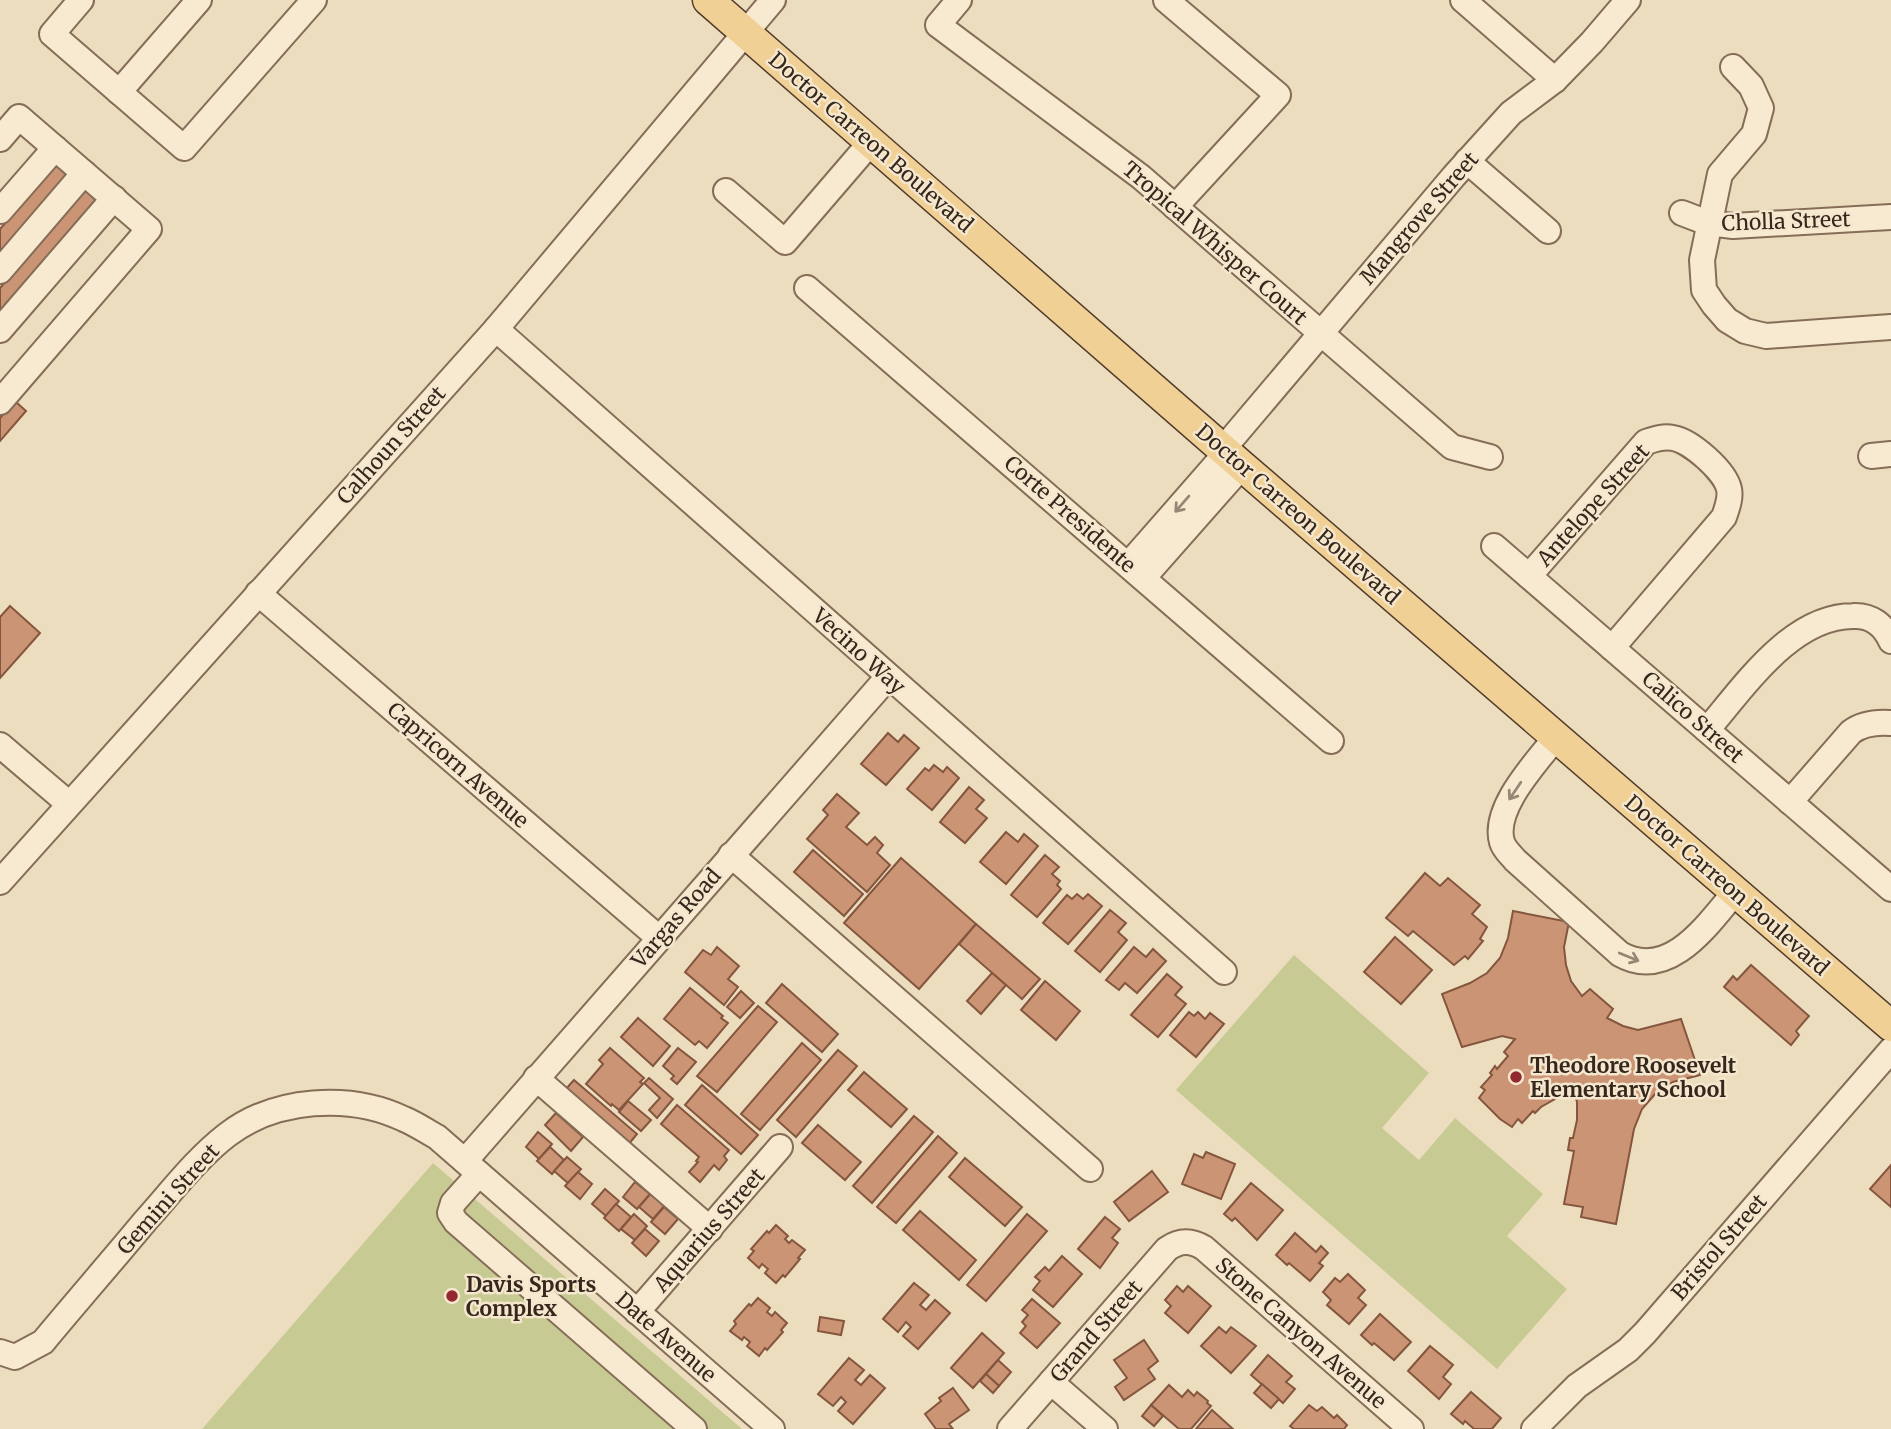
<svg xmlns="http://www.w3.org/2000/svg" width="1891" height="1429" viewBox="0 0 1891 1429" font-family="Merriweather,serif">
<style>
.green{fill:#c7ca93}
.building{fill:#cb9475;stroke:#84563e;stroke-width:2}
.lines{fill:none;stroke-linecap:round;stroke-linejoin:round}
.minor-casing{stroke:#856d57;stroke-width:28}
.major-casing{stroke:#523c2c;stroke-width:33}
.minor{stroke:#f8ead1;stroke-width:24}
.major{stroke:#f1d096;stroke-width:30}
.oneway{stroke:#968876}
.poi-dot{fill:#93282f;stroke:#f5e7ce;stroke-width:2.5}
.labels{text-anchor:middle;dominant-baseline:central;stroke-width:5;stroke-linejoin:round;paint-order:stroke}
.street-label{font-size:21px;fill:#35271c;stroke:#f5e7ce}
.poi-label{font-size:21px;font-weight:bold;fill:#35271c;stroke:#f5e7ce;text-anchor:start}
</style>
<rect width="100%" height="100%" fill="#edddbf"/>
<g class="green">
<path d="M1294,955l135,118 -47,55 37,32 36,-42 88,76 -36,42 60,53 -70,80 -321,-279z"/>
<path d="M433,1163l309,266h-540z"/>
</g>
<g class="building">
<path d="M56,165l12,11 -68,77v-24z"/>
<path d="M85,190l12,10 -97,111v-23z"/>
<path d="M15,401l11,10 -26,30v-23z"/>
<path d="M10,606l30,27 -40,45v-61z"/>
<path d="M888,733l10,9 6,-7 15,13 -33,37 -25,-21z"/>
<path d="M934,765l9,7 4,-5 12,11 -27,32 -25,-21 18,-21 4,3z"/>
<path d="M969,787l15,13 -8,9 11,9 -22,25 -25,-21z"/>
<path d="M837,794l22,19 -13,14 21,18 8,-8 8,8 -6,8 13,12 -23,27 -60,-53 21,-24 -5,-5z"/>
<path d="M1006,832l12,10 6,-8 14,12 -32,38 -26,-22z"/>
<path d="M813,850l50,44 -19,22 -50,-44z"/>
<path d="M1045,855l14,12 -7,7 8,7 -3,4 4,4 -24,28 -26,-22z"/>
<path d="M901,858l75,66 -57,65 -75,-66z"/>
<path d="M1425,873l15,13 8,-8 32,27 -8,9 15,13 -7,12 3,2 -15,18 -3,-3 -11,9 -41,-34 -5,5 -22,-18z"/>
<path d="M1077,894l6,5 5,-5 14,12 -34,38 -25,-21 24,-28 5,4z"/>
<path d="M1110,910l16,13 -8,9 9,8 -27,32 -25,-21z"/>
<path d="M1513,911l56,11 -5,25 2,18 5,16 11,15 8,-7 23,20 -6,9 16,8 15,4 43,-11 19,56 -27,7 -17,11 -14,16 -8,20 -18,95 -35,-7 2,-10 -19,-3 10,-53 -6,-1 2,-12h3l4,-18v-18l-4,-13 -32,18 -6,6 -2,-2 -11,12 -4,-4 -6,8 -12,-8 -21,-21 6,-8 -4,-3 11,-12 -2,-2 5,-7 2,3 11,-13 -4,-4 11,-13 -13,-3 -40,11 -20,-53 28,-11 17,-10 13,-15 8,-20z"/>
<path d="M976,924l64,55 -18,20 -63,-55z"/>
<path d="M1395,937l37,33 -31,34 -37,-32z"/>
<path d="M717,947l22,19 -11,13 10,8 -14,18 -39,-33 18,-22 8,5z"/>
<path d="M1134,947l12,10 7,-8 13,12 -29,32 -12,-10 -6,7 -13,-10z"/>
<path d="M1751,965l58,51 -13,15 3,4 -8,10 -67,-58 9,-11 4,4z"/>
<path d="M992,973l14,12 -25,29 -14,-13z"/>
<path d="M1167,974l15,13 -7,8 11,9 -28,33 -27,-22z"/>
<path d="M1045,981l35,30 -24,29 -35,-30z"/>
<path d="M782,984l56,50 -16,18 -56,-49z"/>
<path d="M690,988l33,28 -2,2 7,5 -21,25 -8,-7 -4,4 -31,-26z"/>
<path d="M741,991l13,12 -14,15 -13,-11z"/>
<path d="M758,1006l19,16 -60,70 -20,-16z"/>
<path d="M1189,1012l5,4 4,-4 7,7 5,-6 14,11 -28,33 -26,-22z"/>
<path d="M638,1018l32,28 -17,20 -32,-29z"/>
<path d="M802,1043l19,17 -61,70 -19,-16z"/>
<path d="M610,1048l34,30 -4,4 3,2 -24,26 -7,-6 -1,2 -25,-22 17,-20 -4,-4z"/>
<path d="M678,1048l18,14 -19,22 -6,-5 3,-3 -11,-10z"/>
<path d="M838,1050l19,16 -61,71 -19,-17z"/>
<path d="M864,1072l43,37 -16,18 -43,-37z"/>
<path d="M649,1078l24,21 -16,19 -8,-8 11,-12 -16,-15z"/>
<path d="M574,1080l63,54 -9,11 -63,-55z"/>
<path d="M702,1085l56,50 -17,19 -56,-49z"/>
<path d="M628,1101l23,19 -10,11 -22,-19z"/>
<path d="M677,1105l52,45 -5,6 3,4 -8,10 -5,-5 -14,17 -11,-10 9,-10 -2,-1 3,-4 -38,-33z"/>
<path d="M556,1113l27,24 -12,14 -26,-26z"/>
<path d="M914,1116l19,16 -61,71 -19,-17z"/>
<path d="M818,1125l43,37 -16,18 -43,-37z"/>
<path d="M538,1132l14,12 -13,15 -13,-12z"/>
<path d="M938,1136l19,17 -61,70 -19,-16z"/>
<path d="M550,1147l14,13 -12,14 -15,-13z"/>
<path d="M1206,1152l29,12 -14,35 -39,-15 12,-30 9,4z"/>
<path d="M567,1157l14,12 -13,14 -14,-12z"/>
<path d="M965,1158l57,49 -17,19 -56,-49z"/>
<path d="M1891,1165v42l-21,-18z"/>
<path d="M1152,1171l16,21 -39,29 -15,-19z"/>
<path d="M578,1172l14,12 -12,15 -15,-13z"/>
<path d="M635,1182l15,12 -13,15 -14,-12z"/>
<path d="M1251,1183l32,27 -26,30 -22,-22 -3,3 -8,-7z"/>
<path d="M605,1189l14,12 -13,15 -14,-12z"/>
<path d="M652,1192l14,12 -13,15 -14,-12z"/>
<path d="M616,1204l15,13 -12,14 -15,-13z"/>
<path d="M664,1207l14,12 -13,15 -14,-12z"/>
<path d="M920,1211l56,49 -17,20 -56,-50z"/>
<path d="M634,1214l13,12 -12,14 -14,-11z"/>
<path d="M1027,1214l20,17 -61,70 -19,-16z"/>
<path d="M1105,1217l15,12 -8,9 6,5 -18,25 -22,-19z"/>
<path d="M776,1225l12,11 -3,3 4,4 3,-3 13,10 -7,8 2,1 -15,18 -2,-2 -7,8 -11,-10 3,-4 -6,-5 -3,4 -11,-10 6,-7 -3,-2 16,-18 2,2z"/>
<path d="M645,1229l14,12 -13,15 -14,-13z"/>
<path d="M1295,1233l21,19 5,-6 7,7 -9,10 4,3 -13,15 -21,-18 -2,2 -11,-10z"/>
<path d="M1062,1256l20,18 -29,33 -20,-17 7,-9 -5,-4 10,-10 4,4z"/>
<path d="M1348,1274l17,16 -7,8 8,7 -17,19 -22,-19 4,-5 -8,-8 12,-14 5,4z"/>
<path d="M914,1283l15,12 -9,10 6,5 9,-10 15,13 -32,36 -15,-13 8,-9 -5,-5 -8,10 -15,-13z"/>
<path d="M1177,1286l6,6 5,-6 23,20 -23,27 -23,-20 6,-7 -6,-6z"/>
<path d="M758,1298l12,10 -3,4 5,4 3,-4 12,11 -6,7 2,2 -16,18 -2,-2 -6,8 -12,-10 3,-4 -6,-5 -2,3 -12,-9 6,-7 -2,-3 15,-17 2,2z"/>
<path d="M1032,1299l28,24 -23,25 -17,-15 6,-7 -4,-4 6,-7 -6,-5z"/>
<path d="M1380,1314l31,28 -17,18 -20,-17 -2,2 -11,-10z"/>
<path d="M820,1317l24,4 -3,14 -23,-4z"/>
<path d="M1219,1327l7,6 5,-6 25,19 -25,27 -30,-27z"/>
<path d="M982,1333l22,20 -31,35 -22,-20z"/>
<path d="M1144,1340l14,21 -10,8 7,10 -31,21 -9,-13 12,-9 -13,-18z"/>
<path d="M1430,1346l23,19 -10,12 8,7 -12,15 -31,-28z"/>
<path d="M1268,1355l24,21 -6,6 9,7 -12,14 -32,-28z"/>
<path d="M849,1358l15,12 -9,10 6,5 9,-10 15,13 -32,36 -15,-13 8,-9 -5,-5 -8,9 -15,-12z"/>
<path d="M998,1360l13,12 -12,14 -13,-12z"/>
<path d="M986,1374l13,12 -6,7 -13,-12z"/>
<path d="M1262,1384l17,15 -8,9 -17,-15z"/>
<path d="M1169,1385l13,12 6,-7 6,6 3,-4 11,9 -1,2 4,3 -20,23h-12l-28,-24z"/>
<path d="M953,1388l16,22 -20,14 4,5h-17l-11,-15 16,-13 -2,-3z"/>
<path d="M1471,1392l30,26 -9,11h-18l-9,-8 -2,3 -12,-10z"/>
<path d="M1151,1405l12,11 -9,10 -12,-10z"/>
<path d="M1309,1405l8,6 5,-4 12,11 3,-3 10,10 -3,4h-50l-4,-3z"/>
<path d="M1212,1410l21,19h-37z"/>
</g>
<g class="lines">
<g class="minor-casing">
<g id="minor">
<path d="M81,0l-29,34 132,114 130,-148"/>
<path d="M959,0l-21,25 203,152 311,270 38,10"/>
<path d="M1166,0l112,95 -103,112"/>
<path d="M1463,0l92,80"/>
<path d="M1733,67l18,19 10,22 -7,26 -34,40 -18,86 2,30 10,15 13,15 18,11 21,5 125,-9"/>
<path d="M119,92l80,-92"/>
<path d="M0,139l19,-22 130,112 -149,173"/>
<path d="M1467,161l81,70"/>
<path d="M726,191l59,51 86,-100"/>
<path d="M0,211l55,-63"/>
<path d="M1682,213l26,10 25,3 158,-9"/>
<path d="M0,271l84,-98"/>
<path d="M807,288l524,453"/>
<path d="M496,329l728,643"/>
<path d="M0,330l114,-132"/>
<path d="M1223,449l231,-273 57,-63 44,-33 37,-38 36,-42"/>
<path d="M1871,456l20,-2"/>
<path d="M1494,546l397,343"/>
<path d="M1129,564l98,-112"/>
<path d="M1529,576l117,-134c9,-3 17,-6 27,-4 18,3 52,33 56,51 2,9 -2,19 -5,28l-112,131"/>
<path d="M1144,577l98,-111"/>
<path d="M258,593l401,345"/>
<path d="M1707,730c37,-43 84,-114 146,-114 18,-1 31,9 38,25"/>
<path d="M1556,737c-19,25 -64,71 -54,105 2,7 8,12 13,18l105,94c49,28 88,-30 115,-62"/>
<path d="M0,745l68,58"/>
<path d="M1790,802l61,-70c12,-9 26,-10 40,-9"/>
<path d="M731,855l359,314"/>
<path d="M0,882l496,-553 277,-329"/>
<path d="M536,1078l174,151"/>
<path d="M465,1161l423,-484"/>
<path d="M479,1174l-26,29 -3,10 6,9 238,207"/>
<path d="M637,1312l143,-165"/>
<path d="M0,1352l15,5 28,-15c34,-41 69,-81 103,-122 26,-29 50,-61 81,-85 48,-37 123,-42 177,-16 12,5 22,12 33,18l335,292"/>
<path d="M1051,1382l54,47"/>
<path d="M1010,1429l157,-180c13,-9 24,-9 37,-1l207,181"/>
<path d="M1534,1429l43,-43 51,-36 17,-17 246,-283"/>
</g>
</g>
<g class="major-casing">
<path id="major" d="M708,0l534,466 649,560"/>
</g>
<use href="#minor" class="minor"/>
<use href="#major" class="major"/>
</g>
<defs><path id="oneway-shaft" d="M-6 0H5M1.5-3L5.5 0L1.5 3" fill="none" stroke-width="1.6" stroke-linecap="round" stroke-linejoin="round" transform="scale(1.75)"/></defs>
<g class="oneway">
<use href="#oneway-shaft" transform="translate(1182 504) rotate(131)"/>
<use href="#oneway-shaft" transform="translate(1515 791) rotate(124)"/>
<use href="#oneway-shaft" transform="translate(1629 957) rotate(22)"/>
</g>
<g class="poi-dot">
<circle cx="1516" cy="1077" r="7"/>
<circle cx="452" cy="1296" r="7"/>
</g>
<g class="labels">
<g class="street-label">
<text transform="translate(871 142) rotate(41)">Doctor Carreon Boulevard</text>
<text transform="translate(1419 218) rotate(-49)">Mangrove Street</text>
<text transform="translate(1786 221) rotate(-2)">Cholla Street</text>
<text transform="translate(1215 243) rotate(41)">Tropical Whisper Court</text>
<text transform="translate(391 445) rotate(-48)">Calhoun Street</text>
<text transform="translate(1593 505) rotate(-48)">Antelope Street</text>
<text transform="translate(1070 514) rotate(41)">Corte Presidente</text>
<text transform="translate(1298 514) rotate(41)">Doctor Carreon Boulevard</text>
<text transform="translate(859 651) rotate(42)">Vecino Way</text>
<text transform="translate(1693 717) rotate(41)">Calico Street</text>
<text transform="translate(458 765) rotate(41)">Capricorn Avenue</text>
<text transform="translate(1727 885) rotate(41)">Doctor Carreon Boulevard</text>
<text transform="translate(676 918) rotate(-49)">Vargas Road</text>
<text transform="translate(168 1199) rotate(-48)">Gemini Street</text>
<text transform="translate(709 1230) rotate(-49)">Aquarius Street</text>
<text transform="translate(1719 1247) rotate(-49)">Bristol Street</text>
<text transform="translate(1096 1331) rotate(-49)">Grand Street</text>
<text transform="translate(1301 1333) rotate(41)">Stone Canyon Avenue</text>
<text transform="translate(666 1337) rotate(41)">Date Avenue</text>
</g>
<g class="poi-label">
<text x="1530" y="1065">Theodore Roosevelt<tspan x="1530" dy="24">Elementary School</tspan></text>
<text x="466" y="1284">Davis Sports<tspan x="466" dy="24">Complex</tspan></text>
</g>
</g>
</svg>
